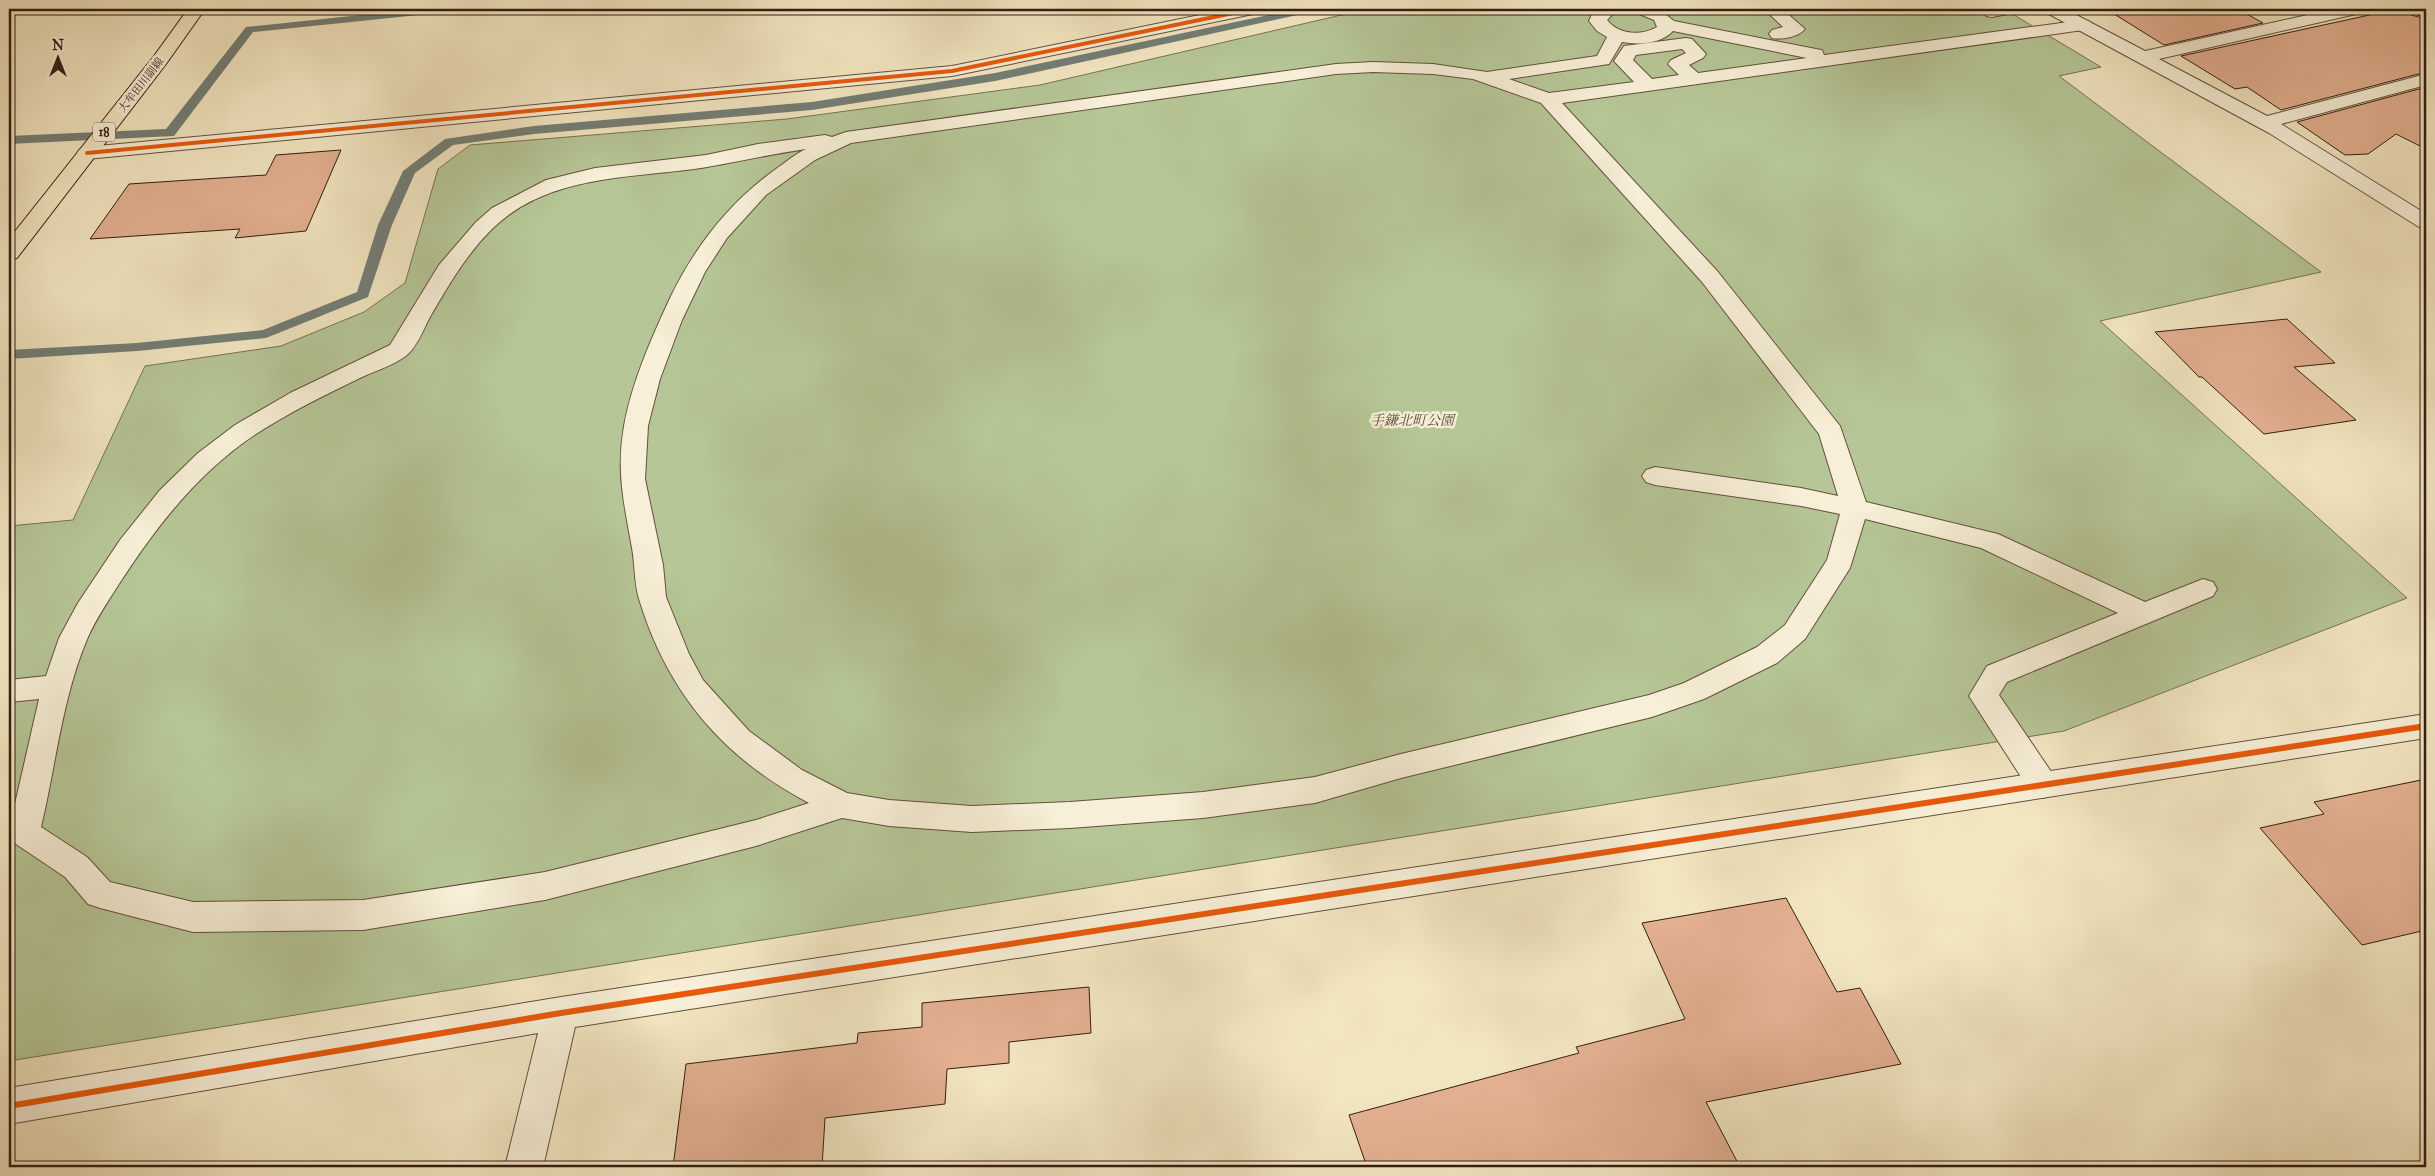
<svg xmlns="http://www.w3.org/2000/svg" width="2435" height="1176" viewBox="0 0 2435 1176" font-family="'IM FELL Great Primer','Noto Serif JP',serif">
<style>
.green{fill:#b6c696;stroke:#767254}
.lines{fill:none;stroke-linecap:round;stroke-linejoin:round}
.stream{fill:#737e76;fill-rule:evenodd}
.building{fill:#e3b091;stroke:#351d11}
.service-casing{stroke:#644f3d;stroke-width:2}
.minor-casing{stroke:#644f3d;stroke-width:2}
.primary-casing{stroke:#351d11;stroke-width:2}
.service{fill:#f7efd7;fill-rule:evenodd}
.minor{fill:#f7efd7;fill-rule:evenodd}
.primary{fill:#f2e6c1;fill-rule:evenodd}
.cycleway-far1-casing{stroke:#f7efd7;stroke-width:6}
.cycleway-casing{stroke:#f7efd7;stroke-width:9}
.cycleway-far1{stroke:#e8590c;stroke-width:4}
.cycleway{stroke:#e8590c;stroke-width:6}
.labels{text-anchor:middle;dominant-baseline:central;stroke-width:5;stroke-linejoin:round;paint-order:stroke}
.far-street-label{font-size:11px;fill:#351d11;stroke:#f7efd7}
.shield{fill:#f7efd7;stroke:#6f5c4c;stroke-width:1}
.shield-label{font-size:12px;font-weight:bold;fill:#351d11}
.park-label{font-size:14px;font-style:italic;fill:#5c5039;stroke:#f7efd7}
</style>
<rect width="100%" height="100%" fill="#f2e6c1"/>
<filter id="stains"><feTurbulence type="fractalNoise" baseFrequency=".004" numOctaves="4"/><feColorMatrix values="0 0 0 0 .2 0 0 0 0 .09 0 0 0 0 .02 0 0 0 .5 -.17"/></filter>
<radialGradient id="worn" r=".72"><stop offset=".6" stop-color="#630" stop-opacity="0"/><stop offset="1" stop-color="#630" stop-opacity=".3"/></radialGradient>
<path class="green" d="M1367,9h637l97,58 -42,9 262,196 -221,49 307,277 -343,133 -2055,330v-535l64,-6 72,-154 136,-20 83,-34 41,-29 33,-114 32,-24 317,-26 253,-34z"/>
<g class="lines">
<g class="stream">
<path d="M418,9h35l-5,3 -195,20 -79,104 -165,8v-8l157,-7 80,-102z"/>
<path d="M1297,9h19l-5,3 -316,69 -183,29 -278,24 -81,11 -38,28 -23,52 -24,72 -102,41 -129,13 -128,8v-9l128,-7 126,-13 94,-38 21,-67 25,-54 42,-32 89,-13 278,-24 183,-29z"/>
</g>
</g>
<g class="building">
<path d="M2106,9h132l25,14 -99,22z"/>
<path d="M2397,9h9l5,6 15,4v53l-145,38 -34,-23 -12,2 -54,-33z"/>
<path d="M2426,87v62l-30,-15 -28,20 -23,1 -48,-33z"/>
<path d="M341,150l-35,81 -71,7 5,-9 -150,10 39,-55 137,-9 10,-20z"/>
<path d="M2287,319l48,44 -41,4 62,53 -92,14 -62,-57h-3l-44,-45z"/>
<path d="M2426,779v151l-64,15 -102,-117 64,-14 -10,-12z"/>
<path d="M1786,898l51,94 23,-4 41,76 -195,38 34,65h-373l-18,-52 230,-62 -3,-6 109,-28 -43,-96z"/>
<path d="M1089,987l2,46 -82,9v21l-62,6 -2,35 -120,14 -3,49h-149l13,-103 171,-21 1,-10 64,-6v-24z"/>
</g>
<g class="lines">
<g class="service-casing">
<g id="service">
<path d="M1599,9h19l-11,11c12,15 34,16 50,7l-3,-7 -17,-7 -3,-4h25l15,12 142,28 6,1 2,5 259,-35 6,1 3,4 -3,4 -6,1 -521,73 156,169 122,154 26,76 132,32 147,68 58,-23 10,3 4,7 -4,7 -206,86 -8,13 55,81 5,9 -5,9 -11,4 -11,-4 -63,-98 18,-30 131,-53 -137,-65 -116,-29 -15,49 -45,71 -28,24 -73,36 -52,18 -251,61 -86,25 -112,15 -133,10 -98,4 -83,-6 -47,-8 -86,28 -211,54 -182,30 -170,2 -93,-24 -12,-4 -23,-27 -52,-35 -4,-12 30,-131 -30,3v-22l37,-4 13,-38 19,-35 42,-63 40,-50 38,-37 37,-28 55,-32 100,-48 49,-80 37,-43 16,-14 54,-28 49,-12 111,-13 52,-11 67,-9 7,2 14,-5 490,-68 37,-2 60,2 54,8 110,-16 10,-19 -10,-6 -8,-10 4,-9zM1673,31l134,27 -109,15 -9,-8 14,-7 3,-4 -14,-15 -6,-1 -62,8 -10,15 20,21 -85,11 -40,-14 100,-15 13,-22c16,3 39,2 51,-11zM1682,49l4,4 -15,7 -3,4 11,11 -27,4 -19,-19 3,-5zM1373,72l60,2 40,5 68,24 161,179 117,152 19,62 -37,-8 -146,-21 -9,3 -4,6 4,6 9,3 146,21 39,8 -13,46 -42,65 -28,22 -73,36 -35,12 -248,59 -86,23 -112,15 -133,10 -98,4 -83,-6 -42,-7 -45,-23 -53,-39 -46,-51 -14,-26 -23,-57 -3,-32 -18,-86 3,-53 12,-47 22,-59 23,-48 22,-34 39,-43 49,-35 36,-17 485,-69zM806,149c-11,5 -20,13 -30,20 -46,33 -80,76 -105,127 -19,41 -39,85 -47,130 -8,45 0,78 8,122 3,16 2,35 7,51 28,93 84,159 170,204l-53,17 -211,52 -182,28 -170,2 -83,-20 -23,-25 -46,-30c15,-62 21,-130 47,-190 8,-18 20,-36 31,-53 36,-56 78,-110 134,-148 35,-23 72,-41 109,-59 13,-6 33,-12 45,-22 10,-8 17,-27 23,-38 18,-31 36,-62 61,-87 57,-57 142,-51 216,-63 33,-6 66,-13 99,-18z"/>
<path d="M1764,9h18l23,20c-6,8 -24,11 -33,9l-3,-4 3,-4 11,-3z"/>
<path d="M1986,9h30l-3,4 -21,4 -6,-1 -3,-4z"/>
</g>
</g>
<g class="minor-casing">
<g id="minor">
<path d="M1229,9h33l-3,4 -6,1 -301,62 -865,83 -7,-2 -3,-4 3,-4 7,-2 865,-81z"/>
<path d="M2044,9h21l80,42 189,-42h30l-2,4 -6,1 -197,45 108,57 159,-42v11l-145,39 145,90v15l-7,-2 -150,-94 -222,-120z"/>
<path d="M2410,9h16v8l-14,-4z"/>
<path d="M2426,714v24l-1851,289 -32,140h-38l33,-134 -529,91v-36l552,-91z"/>
</g>
</g>
<g class="primary-casing">
<path id="primary" d="M188,9h17l-39,55 -149,194 -8,1v-20l145,-183z"/>
</g>
<use href="#service" class="service"/>
<use href="#minor" class="minor"/>
<use href="#primary" class="primary"/>
<g class="cycleway-far1-casing">
<path id="cycleway-far1" d="M87,153l865,-82 301,-62"/>
</g>
<g class="cycleway-casing">
<path id="cycleway" d="M9,1106l552,-93 1865,-287"/>
</g>
<use href="#cycleway-far1" class="cycleway-far1"/>
<use href="#cycleway" class="cycleway"/>
</g>
<g class="labels">
<g class="far-street-label">
<text transform="translate(141 85) rotate(-52)">大牟田川副線</text>
</g>
<rect class="shield" x="93" y="122.5" width="22" height="19" rx="4"/>
<g class="shield-label">
<text x="104" y="132">18</text>
</g>
<g class="park-label">
<text x="1412" y="420">手鎌北町公園</text>
</g>
</g>
<rect width="2435" height="1176" fill="none" stroke="#f2e6c1" stroke-width="30"/>
<rect x="10" y="10" width="2415" height="1156" fill="none" stroke="#351d11" stroke-width="2.5"/>
<rect x="15" y="15" width="2405" height="1146" fill="none" stroke="#351d11"/>
<g transform="translate(58 58)" stroke="#f7efd7" stroke-width="4" paint-order="stroke">
<path d="M0-4L9 19L0 12L-9 19Z" fill="#351d11"/>
<text y="-8" font-size="14" font-weight="bold" text-anchor="middle" fill="#351d11">N</text>
</g>
<rect width="100%" height="100%" filter="url(#stains)"/>
<rect width="100%" height="100%" fill="url(#worn)"/>
</svg>
